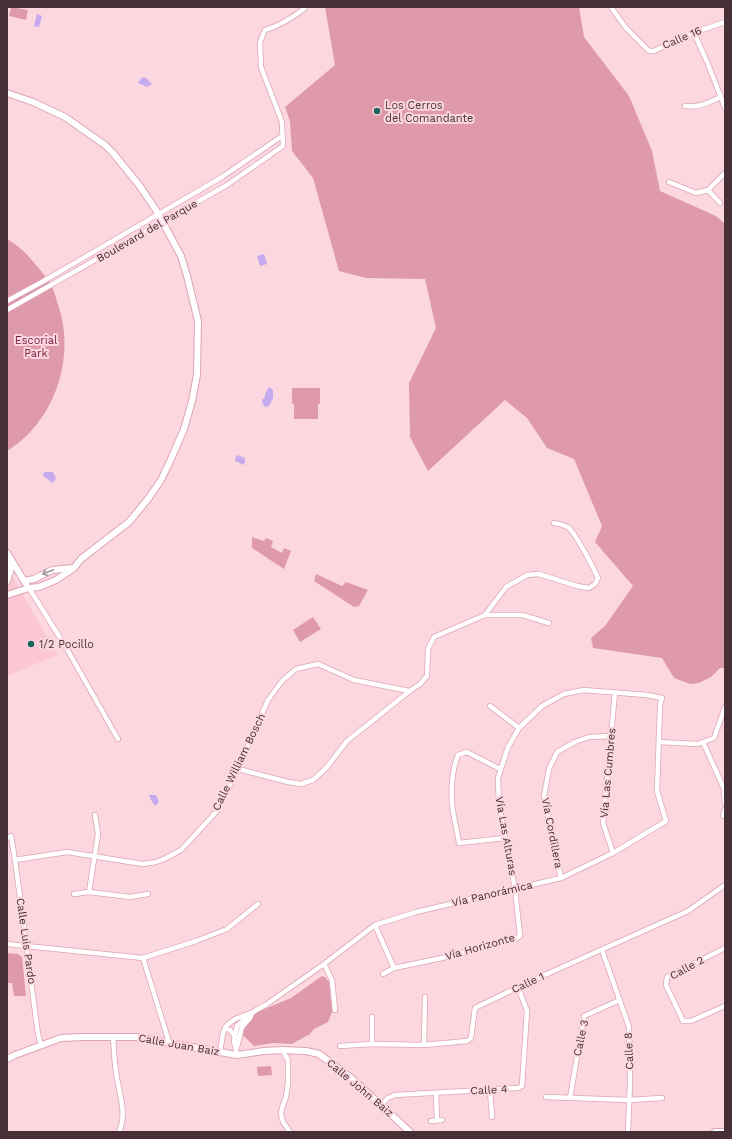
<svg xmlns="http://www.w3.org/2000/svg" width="732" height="1139" viewBox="0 0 732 1139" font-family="'Work Sans',sans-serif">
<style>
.built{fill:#fdc6d3}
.green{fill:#de9aab}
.water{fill:#c5aaed}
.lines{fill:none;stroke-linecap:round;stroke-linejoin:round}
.minor-casing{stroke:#dea4b3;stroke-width:6}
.tertiary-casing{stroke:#dea4b3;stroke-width:8}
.minor{stroke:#fff;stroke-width:4.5}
.tertiary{stroke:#fff;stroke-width:6}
.oneway{stroke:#a2979a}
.poi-dot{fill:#1b645b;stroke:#fcd7e0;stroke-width:1.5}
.labels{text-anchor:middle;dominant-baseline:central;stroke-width:4;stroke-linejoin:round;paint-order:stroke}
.street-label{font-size:11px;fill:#462f35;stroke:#fcd7e0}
.poi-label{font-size:11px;fill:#462f35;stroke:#fcd7e0;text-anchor:start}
.park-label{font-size:11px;fill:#7c2142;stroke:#fcd7e0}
</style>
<rect width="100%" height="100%" fill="#fcd7e0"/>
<path class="built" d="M7,567l50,88 -50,21z"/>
<g class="green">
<path d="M11,7l17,3 -2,10 -17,-4z"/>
<path d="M325,7h254l5,30 45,59 23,55 8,40 56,25 9,8v444h-5l-9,9 -12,6 -9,1 -16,-6 -12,-20 -69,-10 -2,-10 14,-12 28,-40 -38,-44 7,-16 -28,-67 -27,-11 -20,-30 -22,-18 -77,71 -18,-34 -1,-54 27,-55 -11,-49 -59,-1 -27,-7 -26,-93 -21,-27 -2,-30 -5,-14 50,-42z"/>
<path d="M7,239c11,6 21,16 29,26 6,7 12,14 16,22 2,5 4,10 5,15 20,52 -1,119 -50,149z"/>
<path d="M292,388h28v16h-2v15h-24v-15h-2z"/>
<path d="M252,537l12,4 2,-3 7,3 -2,6 11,6 2,-5 7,3 -7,18 -32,-21z"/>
<path d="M316,574l26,12 4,-4 22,8 -9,16 -5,1 -40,-26z"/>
<path d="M313,617l8,12 -21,13 -7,-12z"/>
<path d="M7,953l11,1 4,3 4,39h-12l-2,-13h-5z"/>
<path d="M322,976l3,1 4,5 3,30 -4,10 -14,7 -4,5 -18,10 -19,-1 -19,3 -13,-13 2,-5 14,-16 34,-14z"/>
<path d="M271,1066l1,9 -14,1 -1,-9z"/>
</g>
<g class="water">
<path d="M37,14l5,2 -3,11 -5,-1z"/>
<path d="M142,77l2,1 1,-1 7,7 -5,3 -9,-4z"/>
<path d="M264,254l3,10 -7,2 -3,-10z"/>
<path d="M269,387l4,3v8l-4,8 -3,1 -3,-2 -1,-5 3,-3v-3z"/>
<path d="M237,455l6,2 2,2v3l-2,3 -2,-1 -3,-2h-2l-1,-3z"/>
<path d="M44,472h9l3,6 -3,5 -10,-7z"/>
<path d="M149,795h7l3,7 -4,4 -4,-6z"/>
</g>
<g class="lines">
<g class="minor-casing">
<g id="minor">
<path d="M611,7l15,21 22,22 3,1h3l30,-15 41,-14"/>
<path d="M694,33l14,31 17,44"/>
<path d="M685,106c14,2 22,-3 36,-9"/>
<path d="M669,182l27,11 12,-3 17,-17"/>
<path d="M708,190l12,13"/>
<path d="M7,301l35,-19 180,-105 60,-41"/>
<path d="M7,310l220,-125 56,-39 -1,-24 -21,-55 -1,-25 5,-12c15,-4 27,-12 40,-22l-1,-1"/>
<path d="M29,588l38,61 51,90"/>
<path d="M485,615h37l27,8"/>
<path d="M490,706l29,22"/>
<path d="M659,742l39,2 16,-6 11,-31"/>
<path d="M703,742l21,47 1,15"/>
<path d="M238,769l50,13 13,2 12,-4 13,-12 21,-27 64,-51 9,-6 7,-8 1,-27 6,-12 51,-22 21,-28 21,-12 12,-1 38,12 12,2 6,-4 3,-6c-5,-11 -21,-42 -29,-50 -3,-3 -10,-4 -15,-5"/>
<path d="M500,769l-33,-17 -9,3c-6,15 -7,32 -6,48 1,13 5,27 7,40l46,-5"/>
<path d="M723,816l2,-7"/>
<path d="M7,838l4,-2 4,24 23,174 3,11"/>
<path d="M613,853l-10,-30 12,-131"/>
<path d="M15,860l52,-8 76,12 13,-2 8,-3 17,-9 36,-39 21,-42 30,-69 14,-19 14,-12 22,-5 36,16 55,11"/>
<path d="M561,878l-17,-82 5,-27 8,-17 18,-10 14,-5 22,-1"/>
<path d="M89,892l9,-58 -3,-19"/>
<path d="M74,894l15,-2 41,5 18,-3"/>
<path d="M375,925l19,43"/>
<path d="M7,944l136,14 53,-17 31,-12 31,-25"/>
<path d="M725,948l-58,29 -1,8 17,36h8l34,-15"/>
<path d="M602,950l27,77 1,55 -2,50"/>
<path d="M143,958l26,84"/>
<path d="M324,964l8,16 3,30"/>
<path d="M225,1028l5,2 5,6"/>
<path d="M113,1037c1,11 1,23 3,34 2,21 12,41 3,61"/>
<path d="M372,1044v-27"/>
<path d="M424,1045l1,-48"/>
<path d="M340,1046l32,-2 52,1 43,-4 4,-3 4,-30 43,-21 170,-76 37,-26"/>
<path d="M237,1047l5,-20 8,-9 2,-5"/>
<path d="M282,1050l6,10v23l-2,14 -4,11 -1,6 2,8 7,10"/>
<path d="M220,1052l3,-19 4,-8 8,-6 18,-7 14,-8 57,-40 51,-39 41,-13 145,-34 52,-25 53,-32 -9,-30 3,-86 2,-7 -15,-3 -64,-5 -19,4 -22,12 -23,22 -11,19 -10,31 1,27 16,84 5,47 -5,3 -73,19 -48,10 -11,6"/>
<path d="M237,1055l-3,-14 3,-15 13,-12"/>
<path d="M490,1090l2,27"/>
<path d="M436,1093l1,27"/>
<path d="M546,1097l83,3 33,-2"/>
<path d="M570,1098l14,-82 36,-16"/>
<path d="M381,1105l7,-7 7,-3 123,-7 4,-2 5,-75 -9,-24"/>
<path d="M431,1121l11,-1"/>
</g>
</g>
<g class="tertiary-casing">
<g id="tertiary">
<path d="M7,93l26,9 32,15 40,28 8,8 26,32 17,25 25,46 6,20 11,45 -1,54 -5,26 -8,28 -13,30 -10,21 -13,19 -19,23 -48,37 -7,9 -18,12 -17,7 -10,1 -22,7"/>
<path d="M7,553l19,31"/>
<path d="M7,581l4,-13v-8"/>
<path d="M24,581l10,-2 18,-9 20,-2"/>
<path d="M7,1059l8,-4 46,-17 22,-1h53l101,18 27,-4 18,-1 24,1 13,3 31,23 31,28 29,27"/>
<path d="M715,1132h10"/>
</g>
</g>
<use href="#minor" class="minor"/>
<use href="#tertiary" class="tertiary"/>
</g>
<defs><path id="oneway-shaft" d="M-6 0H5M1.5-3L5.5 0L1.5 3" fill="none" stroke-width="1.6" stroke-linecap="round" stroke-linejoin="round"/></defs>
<use class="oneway" href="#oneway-shaft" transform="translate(48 572) rotate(159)"/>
<g class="poi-dot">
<circle cx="377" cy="111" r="4"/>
<circle cx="31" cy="644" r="4"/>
</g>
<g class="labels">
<g class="street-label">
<text transform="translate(682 38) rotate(-23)">Calle 16</text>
<text transform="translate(147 231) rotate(-30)">Boulevard del Parque</text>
<text transform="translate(239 762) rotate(-64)">Calle William Bosch</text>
<text transform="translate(608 773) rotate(-85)">Vía Las Cumbres</text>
<text transform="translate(552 833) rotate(79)">Vía Cordillera</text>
<text transform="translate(506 836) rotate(80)">Vía Las Alturas</text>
<text transform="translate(492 894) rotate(-13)">Vía Panorámica</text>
<text transform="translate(26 941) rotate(82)">Calle Luis Pardo</text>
<text transform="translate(480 947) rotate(-16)">Vía Horizonte</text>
<text transform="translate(687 968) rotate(-29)">Calle 2</text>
<text transform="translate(528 983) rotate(-25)">Calle 1</text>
<text transform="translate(581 1038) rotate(-78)">Calle 3</text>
<text transform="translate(179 1045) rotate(10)">Calle Juan Baiz</text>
<text transform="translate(629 1051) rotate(-92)">Calle 8</text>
<text transform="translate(360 1088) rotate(40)">Calle John Baiz</text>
<text transform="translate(489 1090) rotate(-3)">Calle 4</text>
</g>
<g class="poi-label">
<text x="385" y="105">Los Cerros<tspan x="385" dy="13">del Comandante</tspan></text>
<text x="39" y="644">1/2 Pocillo</text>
</g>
<g class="park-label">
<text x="36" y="340">Escorial<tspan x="36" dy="13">Park</tspan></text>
</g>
</g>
<rect width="732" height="1139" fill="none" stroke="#462f35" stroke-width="16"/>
</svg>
